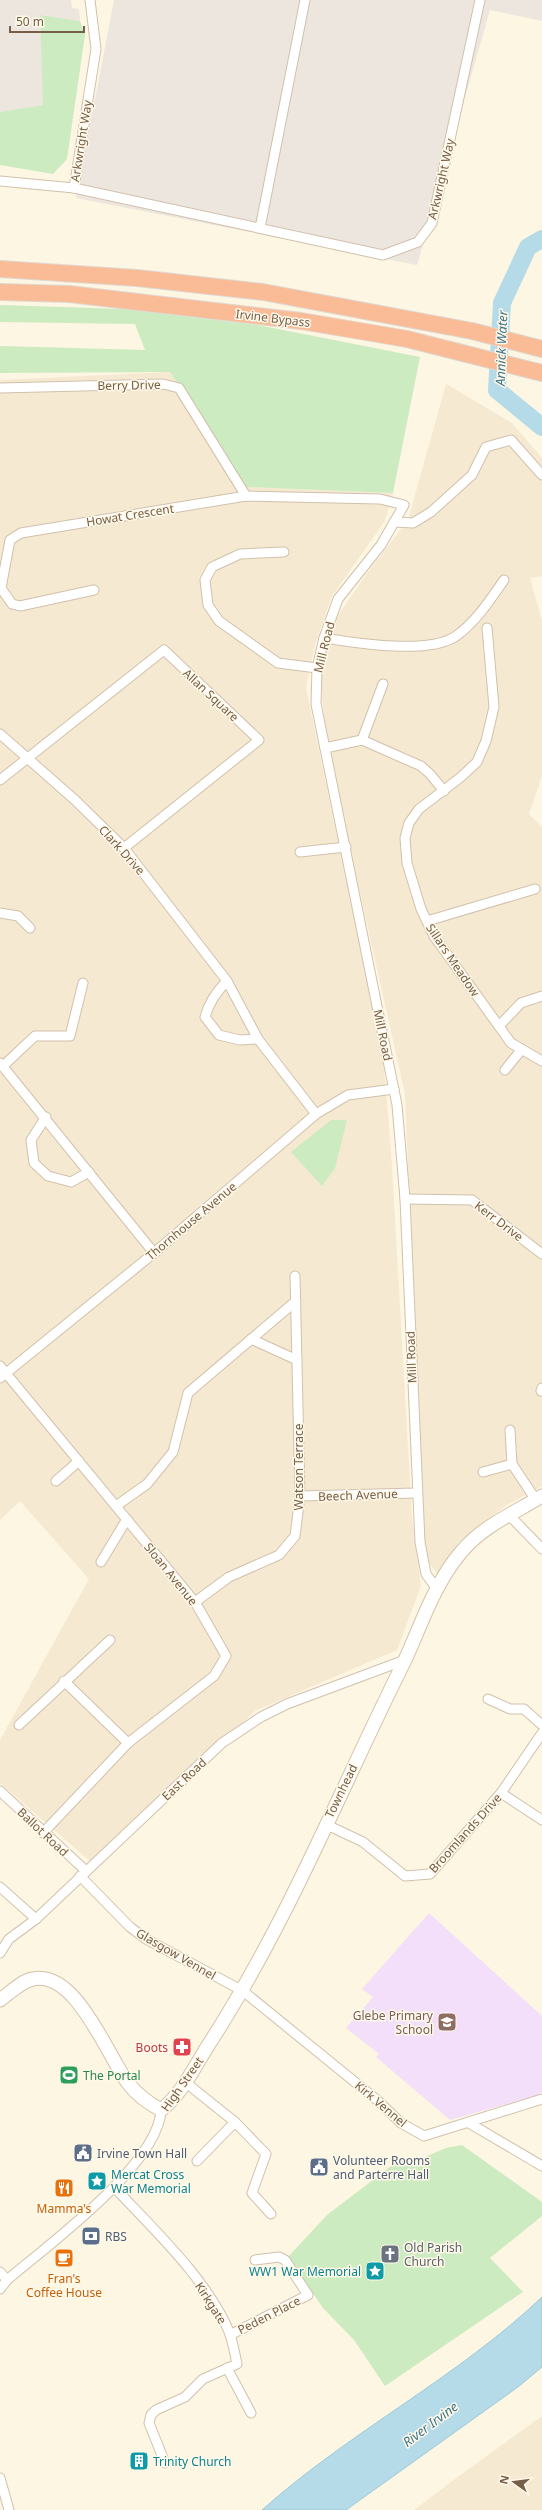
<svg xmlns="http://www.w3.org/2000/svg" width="542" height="2510" viewBox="0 0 542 2510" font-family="'Noto Sans',sans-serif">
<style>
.residential{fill:#f5e9d1}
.industrial{fill:#ece6de}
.education{fill:#f3dff9}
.green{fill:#cdebc0}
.water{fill:#b6dbe8;stroke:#9cc9da}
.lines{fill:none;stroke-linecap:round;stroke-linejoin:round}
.river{stroke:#b6dbe8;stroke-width:18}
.street-casing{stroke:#d1c1ac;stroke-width:11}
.secondary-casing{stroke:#d4c1a8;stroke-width:15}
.highway-casing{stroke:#ded8d3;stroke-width:18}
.street{stroke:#fff;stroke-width:9}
.secondary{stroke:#fff;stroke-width:13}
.highway{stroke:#fabc96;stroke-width:16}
.labels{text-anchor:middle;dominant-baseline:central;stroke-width:3;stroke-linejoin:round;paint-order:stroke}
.street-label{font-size:12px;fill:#765e48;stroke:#fff9ea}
.education-label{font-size:12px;fill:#785e54;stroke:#fff9ea;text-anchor:end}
.health-label{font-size:12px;fill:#be3a42;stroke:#fff9ea;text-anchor:end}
.leisure-label{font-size:12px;fill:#27864d;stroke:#fff9ea;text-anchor:start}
.service-label{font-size:12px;fill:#4e5e75;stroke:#fff9ea;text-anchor:start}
.culture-label{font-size:12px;fill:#0d838f;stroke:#fff9ea;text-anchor:start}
.food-label{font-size:12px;fill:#c56008;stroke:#fff9ea}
.worship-label{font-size:12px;fill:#5b616d;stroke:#fff9ea;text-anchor:start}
.water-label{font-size:13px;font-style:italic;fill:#40768b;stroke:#fff9ea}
</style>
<rect width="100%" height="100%" fill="#fdf6e2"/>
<g class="residential">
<path d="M170,372l75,115 148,6 -8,28 -53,75 -17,49 -9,43 77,368 8,93 21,368 9,69 -24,64 -142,61 -164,151 -91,-79v-43l89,-161 -69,-78 -20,19v-1140z"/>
<path d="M446,384l66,39 30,35v118l-12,2 12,43v155l-13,38 13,13v659l-37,20 -46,36 -21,32 -14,-17 -19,-463 -79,-353 -6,-67 10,-47 38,-55 40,-52z"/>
<path d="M542,2416v94h-128l41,-31z"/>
</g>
<g class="industrial">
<path d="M0,0h71l1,8 7,1 1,12 -40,-6 4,90 -44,7z"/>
<path d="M114,0h428v21l-52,-11 -73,255 -341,-67z"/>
</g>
<path class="education" d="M429,1913l113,103v76l-4,3 -88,25 -74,-63 3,-3 -33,-26 27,-31 -11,-8z"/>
<g class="green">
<path d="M40,15l40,6 5,14 -18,124 -14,15 -53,-9v-53l43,-7z"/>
<path d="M0,305l124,4 134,16 162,32 -27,136 -148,-6 -75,-115 -170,1v-27l145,4 -10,-26 -135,-2z"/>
<path d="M331,1120h16l-12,48 -13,18 -31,-34z"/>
<path d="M462,2145l80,57v14l-52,42 33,34 -138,94 -31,-46 -31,-32 -35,-51 39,-42 76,-58 8,6 35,-15z"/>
</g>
<path class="water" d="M542,2297v70l-24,20 -172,123h-84c87,-78 195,-132 280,-213z"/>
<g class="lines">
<path class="river" d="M542,239l-14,8 -26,56 -5,87 45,37"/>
<g class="street-casing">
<g id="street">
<path d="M0,181l74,7 309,67 35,-13 14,-19 48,-223"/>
<path d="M74,188l22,-139 -6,-49"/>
<path d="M260,228l45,-228"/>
<path d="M0,388l163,-4 16,4 67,108"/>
<path d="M394,522l19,1 18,-11 41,-37 14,-28 25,-7 31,35"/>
<path d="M284,552l-44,2 -28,13 -7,13 3,25 11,16 59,42 39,5"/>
<path d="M94,590l-74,16 -8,-2 -11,-16 9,-48 11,-7 225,-37 134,3 24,6 -23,40 -43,54 -14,39 -7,30 -1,36 81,401 8,94 15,343 6,32 11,15"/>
<path d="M487,628l7,79 -8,34 -9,21 -16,15 -42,32 -10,14 -4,15 2,25 14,46 13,27 77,107 31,18"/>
<path d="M324,638c32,5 105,17 132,-2 20,-14 34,-36 48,-56"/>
<path d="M0,734l75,66 49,48 103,133 31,58 58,75"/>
<path d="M362,740l21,-56"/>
<path d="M325,748l37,-8 59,26 9,8 14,17"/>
<path d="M0,780l164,-130 95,90 -135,108"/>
<path d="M300,852l46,-5"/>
<path d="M0,913l18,3 12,12"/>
<path d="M427,921l108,-32"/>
<path d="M227,981c-11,11 -18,21 -22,36l14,18 21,5 18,-1"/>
<path d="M499,1026l22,-23 21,-7"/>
<path d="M0,1063l154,190"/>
<path d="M3,1066l32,-30h35l13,-53"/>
<path d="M505,1070l17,-21"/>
<path d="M46,1117l-15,23 3,23 14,13 23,6 18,-10"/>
<path d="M405,1199l67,1 70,54"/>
<path d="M251,1339l46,21"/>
<path d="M0,1366l195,236 31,54 -12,20 -86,67 -85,90"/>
<path d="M0,1378l154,-125 162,-139 32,-19 46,-6"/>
<path d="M541,1391l1,-3"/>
<path d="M510,1430l2,34 24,36"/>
<path d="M483,1472l29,-8"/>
<path d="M56,1481l23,-20"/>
<path d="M300,1496l116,-3"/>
<path d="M116,1506l31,-22 26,-32 15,-59 108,-92"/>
<path d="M508,1514l34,35"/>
<path d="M101,1562l26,-43"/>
<path d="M195,1602l34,-25 50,-22 16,-19 5,-40 -5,-220"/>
<path d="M64,1681l64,62"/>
<path d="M488,1699l22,10h14l18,16"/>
<path d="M19,1725l91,-85"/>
<path d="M0,1791l86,80"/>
<path d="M501,1793l41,27"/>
<path d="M325,1824l38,18 42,34 25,-2 71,-81 41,-60"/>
<path d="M80,1876l50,51 16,12 97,52 134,109 24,23 23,13 118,-37"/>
<path d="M0,1887l36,32"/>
<path d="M0,1953l9,-14 27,-20 186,-176 39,-26 26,-13 118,-44"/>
<path d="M185,2082l50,40 31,32 -14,39 19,21"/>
<path d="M469,2123l73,43"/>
<path d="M197,2161l38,-39"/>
<path d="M115,2188c39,42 94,93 115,146 3,10 5,20 7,30l-34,15 -18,18 -29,13 -5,5 -2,8 16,40"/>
<path d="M0,2272l7,8"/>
<path d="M0,2289l7,-9c40,-34 152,-116 154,-170"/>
<path d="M230,2335l78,-40 -23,-35 -6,-3 -24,3"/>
<path d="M227,2368l24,45"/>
<path d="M0,2478l9,32"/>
</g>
</g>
<g class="secondary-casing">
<path id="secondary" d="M0,2000c10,-7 21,-19 33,-21 43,-9 74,76 95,104 9,12 20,20 33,27 21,-16 34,-44 48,-66 78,-120 132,-256 196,-384 17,-37 30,-78 57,-109 21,-25 52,-38 80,-55"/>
</g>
<g class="highway-casing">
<g id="highway">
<path d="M0,269l137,9 126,14 209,39 70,18"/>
<path d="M0,292l69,2 232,27 106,18 135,34"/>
</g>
</g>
<use href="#street" class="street"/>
<use href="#secondary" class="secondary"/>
<use href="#highway" class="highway"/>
</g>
<defs>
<g id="school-square" transform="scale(1)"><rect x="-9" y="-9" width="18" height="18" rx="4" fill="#8d6e63" stroke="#fff9ea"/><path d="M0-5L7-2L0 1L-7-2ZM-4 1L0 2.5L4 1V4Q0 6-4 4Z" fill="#fff"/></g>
<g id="pharmacy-square" transform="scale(1)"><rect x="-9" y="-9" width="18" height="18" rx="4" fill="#e0444e" stroke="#fff9ea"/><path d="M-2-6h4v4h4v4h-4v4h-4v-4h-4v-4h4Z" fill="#fff"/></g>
<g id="stadium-square" transform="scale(1)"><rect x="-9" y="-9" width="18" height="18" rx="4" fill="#2e9e5b" stroke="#fff9ea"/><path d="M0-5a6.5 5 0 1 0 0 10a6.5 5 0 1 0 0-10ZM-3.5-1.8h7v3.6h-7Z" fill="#fff"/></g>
<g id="civic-square" transform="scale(1)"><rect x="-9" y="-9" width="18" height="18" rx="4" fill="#5c6f8a" stroke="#fff9ea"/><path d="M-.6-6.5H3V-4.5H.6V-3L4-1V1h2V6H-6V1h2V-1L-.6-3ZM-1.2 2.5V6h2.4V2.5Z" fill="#fff"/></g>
<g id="sight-square" transform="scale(1)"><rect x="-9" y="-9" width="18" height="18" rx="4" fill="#0f9aa8" stroke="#fff9ea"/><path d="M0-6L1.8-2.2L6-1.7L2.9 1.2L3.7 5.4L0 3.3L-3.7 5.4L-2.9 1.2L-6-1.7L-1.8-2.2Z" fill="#fff"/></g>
<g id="restaurant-square" transform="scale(1)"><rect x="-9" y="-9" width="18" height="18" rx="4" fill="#e8710a" stroke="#fff9ea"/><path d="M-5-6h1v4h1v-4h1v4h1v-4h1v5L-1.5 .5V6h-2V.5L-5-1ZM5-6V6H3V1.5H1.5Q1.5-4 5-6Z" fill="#fff"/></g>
<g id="bank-square" transform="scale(1)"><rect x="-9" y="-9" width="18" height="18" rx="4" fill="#5c6f8a" stroke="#fff9ea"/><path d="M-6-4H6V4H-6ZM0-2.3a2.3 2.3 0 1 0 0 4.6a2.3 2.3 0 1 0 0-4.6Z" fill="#fff"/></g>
<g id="church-square" transform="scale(1)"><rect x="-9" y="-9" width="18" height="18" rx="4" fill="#6b7280" stroke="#fff9ea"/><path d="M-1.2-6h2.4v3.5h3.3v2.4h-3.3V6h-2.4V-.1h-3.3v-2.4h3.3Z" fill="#fff"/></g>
<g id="cafe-square" transform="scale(1)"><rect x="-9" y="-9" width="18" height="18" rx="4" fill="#e8710a" stroke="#fff9ea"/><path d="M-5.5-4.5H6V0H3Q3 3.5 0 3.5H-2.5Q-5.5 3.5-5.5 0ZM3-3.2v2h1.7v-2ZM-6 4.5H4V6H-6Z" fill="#fff"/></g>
<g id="building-square" transform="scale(1)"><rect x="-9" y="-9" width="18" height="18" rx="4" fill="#0f9aa8" stroke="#fff9ea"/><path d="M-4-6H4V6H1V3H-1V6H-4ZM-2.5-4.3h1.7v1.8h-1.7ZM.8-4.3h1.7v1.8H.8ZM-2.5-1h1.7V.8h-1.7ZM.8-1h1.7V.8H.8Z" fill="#fff"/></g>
</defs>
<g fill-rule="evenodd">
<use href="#school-square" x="447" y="2022"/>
<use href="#pharmacy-square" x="182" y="2047"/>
<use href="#stadium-square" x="69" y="2075"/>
<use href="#civic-square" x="83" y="2153"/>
<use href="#civic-square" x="319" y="2167"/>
<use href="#sight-square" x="97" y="2181"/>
<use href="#restaurant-square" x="64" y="2188"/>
<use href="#bank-square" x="91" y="2236"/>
<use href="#church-square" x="390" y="2254"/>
<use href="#cafe-square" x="64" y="2258"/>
<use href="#sight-square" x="375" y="2271"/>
<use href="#building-square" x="139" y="2461"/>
</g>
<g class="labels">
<g class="street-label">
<text transform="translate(81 141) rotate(-81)">Arkwright Way</text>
<text transform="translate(441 179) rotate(-77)">Arkwright Way</text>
<text transform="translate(273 318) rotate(7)">Irvine Bypass</text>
<text transform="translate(129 385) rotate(-1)">Berry Drive</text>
<text transform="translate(130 515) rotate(-9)">Howat Crescent</text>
<text transform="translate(324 647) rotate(-76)">Mill Road</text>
<text transform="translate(211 695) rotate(43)">Allan Square</text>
<text transform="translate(122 850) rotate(48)">Clark Drive</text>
<text transform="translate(453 960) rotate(56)">Sillars Meadow</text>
<text transform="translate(383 1035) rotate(78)">Mill Road</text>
<text transform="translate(191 1221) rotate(-40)">Thornhouse Avenue</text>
<text transform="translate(499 1221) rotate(37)">Kerr Drive</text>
<text transform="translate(411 1357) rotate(-92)">Mill Road</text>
<text transform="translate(298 1467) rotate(-90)">Watson Terrace</text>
<text transform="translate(358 1495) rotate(-2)">Beech Avenue</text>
<text transform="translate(171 1574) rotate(51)">Sloan Avenue</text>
<text transform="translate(184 1779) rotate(-43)">East Road</text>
<text transform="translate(341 1791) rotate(-64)">Townhead</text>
<text transform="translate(43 1832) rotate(43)">Ballot Road</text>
<text transform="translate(465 1833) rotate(-48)">Broomlands Drive</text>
<text transform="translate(176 1954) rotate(30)">Glasgow Vennel</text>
<text transform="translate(182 2084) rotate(-55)">High Street</text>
<text transform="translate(381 2104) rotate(40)">Kirk Vennel</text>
<text transform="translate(211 2303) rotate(57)">Kirkgate</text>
<text transform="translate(269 2315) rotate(-27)">Peden Place</text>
</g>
<g class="education-label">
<text x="433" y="2015">Glebe Primary<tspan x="433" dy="14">School</tspan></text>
</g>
<g class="health-label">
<text x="168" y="2047">Boots</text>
</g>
<g class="leisure-label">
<text x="83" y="2075">The Portal</text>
</g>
<g class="service-label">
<text x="97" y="2153">Irvine Town Hall</text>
<text x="333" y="2160">Volunteer Rooms<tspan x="333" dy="14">and Parterre Hall</tspan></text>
<text x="105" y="2236">RBS</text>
</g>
<g class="culture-label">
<text x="111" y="2174">Mercat Cross<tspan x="111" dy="14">War Memorial</tspan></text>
<text x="361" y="2271" text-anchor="end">WW1 War Memorial</text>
<text x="153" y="2461">Trinity Church</text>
</g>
<g class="food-label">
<text x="64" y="2208">Mamma's</text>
<text x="64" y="2278">Fran's<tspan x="64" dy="14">Coffee House</tspan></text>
</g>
<g class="worship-label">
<text x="404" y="2247">Old Parish<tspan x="404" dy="14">Church</tspan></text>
</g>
<g class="water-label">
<text transform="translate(501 348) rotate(-88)">Annick Water</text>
<text transform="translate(430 2424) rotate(-37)">River Irvine</text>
</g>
</g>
<g transform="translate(514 2482) rotate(284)" stroke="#fff9ea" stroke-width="3" paint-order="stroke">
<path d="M0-3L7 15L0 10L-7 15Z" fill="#765e48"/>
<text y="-6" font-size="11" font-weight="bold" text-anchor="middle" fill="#765e48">N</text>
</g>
<path d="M10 26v6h74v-6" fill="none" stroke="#765e48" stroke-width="2"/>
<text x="16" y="26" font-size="12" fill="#765e48" stroke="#fff9ea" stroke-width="3" paint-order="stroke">50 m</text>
</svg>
